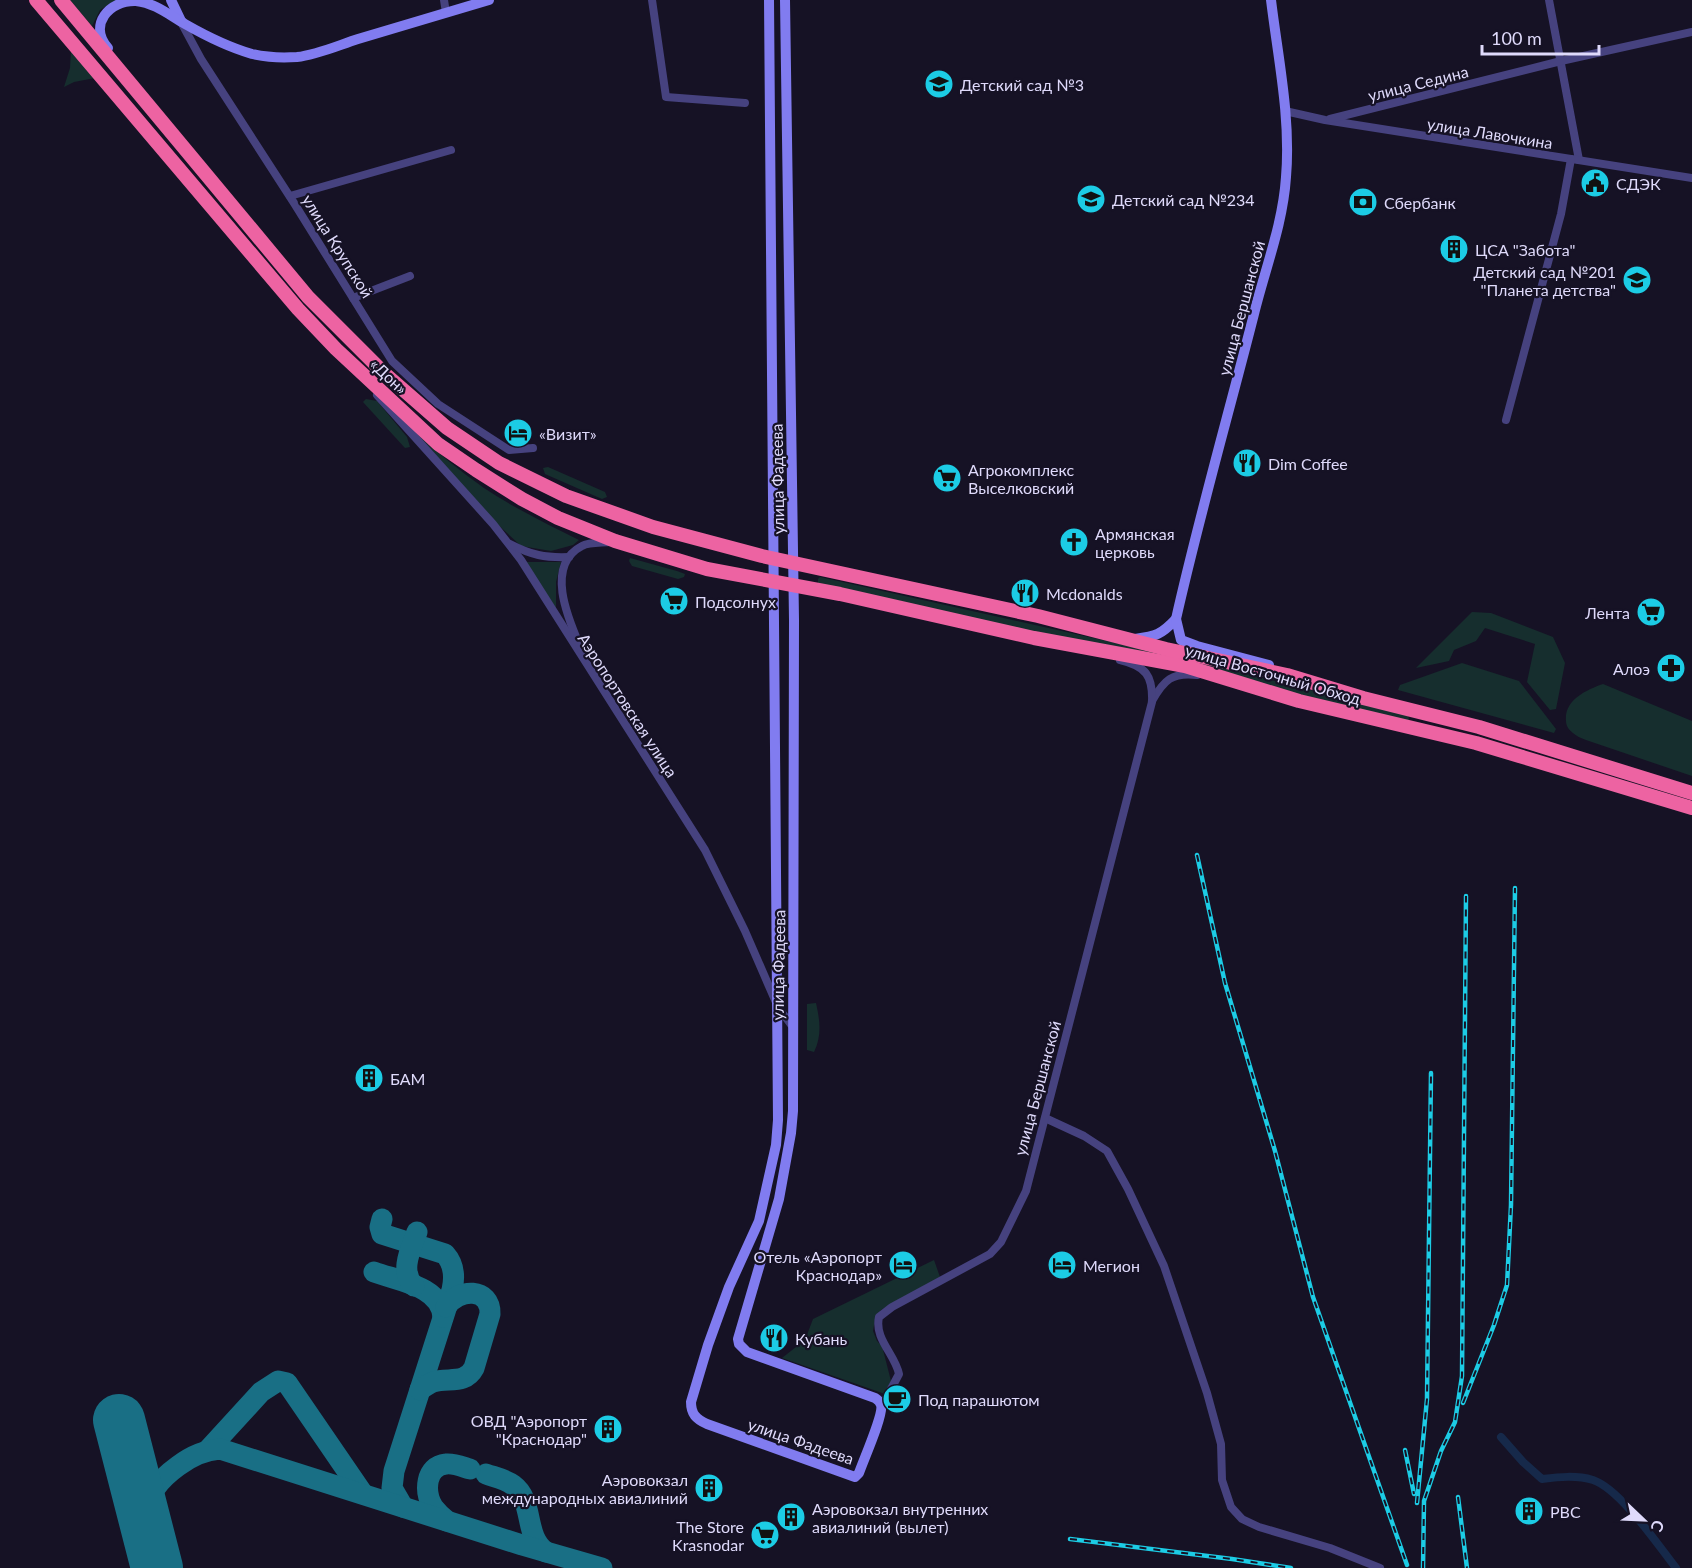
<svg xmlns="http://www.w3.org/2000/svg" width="1692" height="1568" viewBox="0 0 1692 1568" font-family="Lato,sans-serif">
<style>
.green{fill:#162e2e}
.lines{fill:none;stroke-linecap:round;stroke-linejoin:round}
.canal{stroke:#16294a;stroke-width:8}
.taxiway{stroke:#196f85;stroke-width:21}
.runway{stroke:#196f85;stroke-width:52}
.street{stroke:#46427f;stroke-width:8}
.secondary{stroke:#817cf0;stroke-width:10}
.highway{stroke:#ed63a2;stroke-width:14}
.rail-casing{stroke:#1ccce5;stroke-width:4.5}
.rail{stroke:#161225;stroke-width:2;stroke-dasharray:7;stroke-linecap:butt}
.labels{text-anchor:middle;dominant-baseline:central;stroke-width:4.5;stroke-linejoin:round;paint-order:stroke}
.street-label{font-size:16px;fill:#dfdafb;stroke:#161225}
.poi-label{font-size:16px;fill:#dfdafb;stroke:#161225;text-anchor:start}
</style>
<rect width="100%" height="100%" fill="#161225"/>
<g class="green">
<path d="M70,0h46l-16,10 -8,16z"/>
<path d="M71,50l24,28 -21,4 -10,5 6,-19z"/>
<path d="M366,399l11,2 30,36 3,10 -5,1 -42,-46z"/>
<path d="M415,432c22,20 45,39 69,56 30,20 63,36 95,52l-6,5 -22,6 -30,-5 -27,-25z"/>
<path d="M548,467l57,25 2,5 -5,2 -57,-25 -2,-6z"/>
<path d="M630,558l47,13 8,3 -1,3 -6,2 -46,-13 -3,-5z"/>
<path d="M525,562h36l-5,20v26z"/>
<path d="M820,577l372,83 216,55 1,4 -3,3 -361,-87 -227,-51v-5z"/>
<path d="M1472,612l19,1 62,24 12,26 -9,46 -6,1 -23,-28 8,-38 -50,-16 -9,13 -22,9 -5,11 -33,7z"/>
<path d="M1462,663l57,18 37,48 -2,4 -156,-43 2,-5z"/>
<path d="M1603,684l89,37v55l-106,-36c-5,-2 -10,-4 -13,-7 -4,-3 -7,-7 -7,-12 -2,-21 20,-31 37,-37z"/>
<path d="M816,1003c4,18 6,32 -2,49l-7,-2v-46z"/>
<path d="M934,1260l6,17 -59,33 -6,10 -2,11 4,10 5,5 9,35 -6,13 -103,-36 23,-18 8,-21z"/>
</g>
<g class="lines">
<path class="canal" d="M1501,1437l22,25 19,17c17,-2 34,-4 51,1 27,9 65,65 83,88"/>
<g class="taxiway">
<path d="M382,1219l-2,8 2,7 63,20c9,10 10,23 7,36l-58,181 -2,17 11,19"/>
<path d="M374,1272c24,9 67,14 69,45"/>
<path d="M414,1286c-15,-15 -3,-37 3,-54"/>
<path d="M420,1390c4,-3 8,-6 13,-8 15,-5 32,3 41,-14l16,-54c1,-27 -32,-26 -44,-7"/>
<path d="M207,1451l54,-59 17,-11 9,2 76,111"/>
<path d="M486,1474c8,3 19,5 27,11 22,16 10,51 33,67"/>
<path d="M447,1521c-5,-4 -10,-9 -14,-14 -9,-15 -8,-41 13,-43 8,-1 17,3 24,5"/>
<path d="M160,1568c-18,-44 -25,-71 18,-102 12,-9 27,-16 42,-17l302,96 80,23"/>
</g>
<path class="runway" d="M119,1420l38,148"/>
<g class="street">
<path d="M444,0l2,13"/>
<path d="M652,0l14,97 79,6"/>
<path d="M1549,0l30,160"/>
<path d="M181,22l20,37 93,144 98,158 46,43 71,46 24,-2"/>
<path d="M1285,111l40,9 367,58"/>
<path d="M1330,119l231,-58 131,-29"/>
<path d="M290,196l161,-46"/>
<path d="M353,298l57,-22"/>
<path d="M377,395l116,129 28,36 184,290 40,81 33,76 14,19"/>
<path d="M1506,420l55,-206 10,-55"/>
<path d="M510,544c21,11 35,14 59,13"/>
<path d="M582,651c-12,-28 -39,-85 0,-105 7,-4 19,-3 28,-4"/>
<path d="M1152,701c12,-21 20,-29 45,-26"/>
<path d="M1045,1118l39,18 23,15 21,38 36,77 43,127 14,51 1,36 9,27 11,12 17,8 71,21 50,20"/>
<path d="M882,1406l17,-32c-4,-20 -25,-35 -20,-57l13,-10 98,-53 11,-12 25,-51 126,-489c1,-26 -6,-36 -32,-42"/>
</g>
<g class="secondary">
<path d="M171,0l10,21"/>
<path d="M769,0l9,1120 -2,25 -17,76 -30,66 -21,58 -17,57c0,12 5,17 16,22l148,53 4,-4c4,-12 25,-59 22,-68 -1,-4 -3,-5 -6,-7l-128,-46 -8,-8 -1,-5 41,-140 12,-66 2,-22 1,-491 -9,-620"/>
<path d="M108,48c-20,-23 1,-48 28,-47 19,2 33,14 49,23 21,12 43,23 67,30 13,3 31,4 45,3 20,-2 42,-12 61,-18 44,-13 87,-26 131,-39"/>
<path d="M1135,639c21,-3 26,-4 41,-20"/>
<path d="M1269,665l-72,-19 -16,-6 -5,-21c23,-102 52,-203 78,-305 11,-45 29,-90 32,-137 5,-59 -8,-119 -15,-177"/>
</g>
<g class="highway">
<path d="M36,0l262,309 38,40 102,95 38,26 46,29 36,19 57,23 92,28 133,25 194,44 151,28 114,35 177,42 216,65"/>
<path d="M61,0l247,297 76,76 63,55 52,35 67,33 87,31 109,29 276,60 128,33 121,26 76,23 116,29 213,66"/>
</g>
<g class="rail-casing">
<g id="rail">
<path d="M1197,855l28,128 50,168 38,146 94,268"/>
<path d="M1463,1403l31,-78 13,-40 4,-80 4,-317"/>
<path d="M1405,1450l9,44"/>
<path d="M1458,1497l9,71"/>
<path d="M1417,1503l10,-104 4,-326"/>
<path d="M1070,1539l162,20 59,9"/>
<path d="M1423,1568l1,-67 17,-50 14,-29 7,-46 4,-480"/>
</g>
</g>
<use href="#rail" class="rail"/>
</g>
<defs>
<g id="school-disc" transform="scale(1.5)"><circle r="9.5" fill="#1ccce5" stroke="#161225"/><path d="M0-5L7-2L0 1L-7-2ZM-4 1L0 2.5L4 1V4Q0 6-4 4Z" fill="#111"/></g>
<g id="civic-disc" transform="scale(1.5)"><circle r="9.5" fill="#1ccce5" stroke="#161225"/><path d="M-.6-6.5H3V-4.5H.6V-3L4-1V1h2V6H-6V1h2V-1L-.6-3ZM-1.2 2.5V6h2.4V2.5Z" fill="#111"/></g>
<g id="bank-disc" transform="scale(1.5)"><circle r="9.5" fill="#1ccce5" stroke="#161225"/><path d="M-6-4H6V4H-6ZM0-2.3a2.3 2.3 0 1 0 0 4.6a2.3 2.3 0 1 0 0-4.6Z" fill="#111"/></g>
<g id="building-disc" transform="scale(1.5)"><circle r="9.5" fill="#1ccce5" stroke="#161225"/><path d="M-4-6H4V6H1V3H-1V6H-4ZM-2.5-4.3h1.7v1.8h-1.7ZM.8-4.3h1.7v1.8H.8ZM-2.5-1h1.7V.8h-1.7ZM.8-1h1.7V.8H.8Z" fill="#111"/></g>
<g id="hotel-disc" transform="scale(1.5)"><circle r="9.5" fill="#1ccce5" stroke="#161225"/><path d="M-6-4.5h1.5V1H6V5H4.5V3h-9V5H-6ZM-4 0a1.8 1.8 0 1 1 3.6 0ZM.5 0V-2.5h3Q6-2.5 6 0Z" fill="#111"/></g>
<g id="restaurant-disc" transform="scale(1.5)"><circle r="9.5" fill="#1ccce5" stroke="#161225"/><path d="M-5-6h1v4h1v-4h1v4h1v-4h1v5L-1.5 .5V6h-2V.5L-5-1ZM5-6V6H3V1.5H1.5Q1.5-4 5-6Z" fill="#111"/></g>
<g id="supermarket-disc" transform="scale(1.5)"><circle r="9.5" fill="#1ccce5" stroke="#161225"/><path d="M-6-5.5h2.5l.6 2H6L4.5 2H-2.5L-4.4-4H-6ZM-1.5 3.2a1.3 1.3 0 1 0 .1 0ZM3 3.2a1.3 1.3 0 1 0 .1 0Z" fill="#111"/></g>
<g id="church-disc" transform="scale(1.5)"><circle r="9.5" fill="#1ccce5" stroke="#161225"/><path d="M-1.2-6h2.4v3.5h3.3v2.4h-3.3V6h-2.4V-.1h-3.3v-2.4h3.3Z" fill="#111"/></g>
<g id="pharmacy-disc" transform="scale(1.5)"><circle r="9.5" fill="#1ccce5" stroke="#161225"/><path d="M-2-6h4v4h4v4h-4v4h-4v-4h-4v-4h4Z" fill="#111"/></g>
<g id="cafe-disc" transform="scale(1.5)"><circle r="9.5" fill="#1ccce5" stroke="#161225"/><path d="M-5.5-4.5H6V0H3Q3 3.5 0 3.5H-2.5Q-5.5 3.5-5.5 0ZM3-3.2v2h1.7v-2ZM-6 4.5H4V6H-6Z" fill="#111"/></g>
</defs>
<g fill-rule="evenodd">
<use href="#school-disc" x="939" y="84"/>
<use href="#civic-disc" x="1595" y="183"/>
<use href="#school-disc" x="1091" y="199"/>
<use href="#bank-disc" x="1363" y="202"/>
<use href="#building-disc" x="1454" y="249"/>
<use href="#school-disc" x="1637" y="280"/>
<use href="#hotel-disc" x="518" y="433"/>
<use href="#restaurant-disc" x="1247" y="463"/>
<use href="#supermarket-disc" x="947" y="478"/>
<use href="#church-disc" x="1074" y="542"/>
<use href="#restaurant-disc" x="1025" y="593"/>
<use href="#supermarket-disc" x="674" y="601"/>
<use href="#supermarket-disc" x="1651" y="612"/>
<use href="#pharmacy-disc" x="1671" y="668"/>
<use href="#building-disc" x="369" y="1078"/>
<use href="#hotel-disc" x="903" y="1265"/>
<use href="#hotel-disc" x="1062" y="1265"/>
<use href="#restaurant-disc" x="774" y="1338"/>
<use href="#cafe-disc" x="897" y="1399"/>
<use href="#building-disc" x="608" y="1429"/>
<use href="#building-disc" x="709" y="1488"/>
<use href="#building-disc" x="1529" y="1511"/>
<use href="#building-disc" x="791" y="1517"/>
<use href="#supermarket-disc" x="765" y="1535"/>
</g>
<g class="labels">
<g class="street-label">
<text transform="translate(1418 83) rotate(-14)">улица Седина</text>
<text transform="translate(1490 133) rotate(9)">улица Лавочкина</text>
<text transform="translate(338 246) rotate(58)">улица Крупской</text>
<text transform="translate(1241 308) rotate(-75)">улица Бершанской</text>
<text transform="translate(389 376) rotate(43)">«Дон»</text>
<text transform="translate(777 479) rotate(-91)">улица Фадеева</text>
<text transform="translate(1273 674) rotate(16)">улица Восточный Обход</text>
<text transform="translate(628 705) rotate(57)">Аэропортовская улица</text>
<text transform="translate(778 965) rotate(-89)">улица Фадеева</text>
<text transform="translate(1037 1088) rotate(-75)">улица Бершанской</text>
<text transform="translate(801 1441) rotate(19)">улица Фадеева</text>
</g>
<g class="poi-label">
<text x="960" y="84">Детский сад №3</text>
<text x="1616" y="183">СДЭК</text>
<text x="1112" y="199">Детский сад №234</text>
<text x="1384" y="202">Сбербанк</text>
<text x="1475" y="249">ЦСА "Забота"</text>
<text x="1616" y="271" text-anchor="end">Детский сад №201<tspan x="1616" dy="18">"Планета детства"</tspan></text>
<text x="539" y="433">«Визит»</text>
<text x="1268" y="463">Dim Coffee</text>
<text x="968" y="469">Агрокомплекс<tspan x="968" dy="18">Выселковский</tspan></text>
<text x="1095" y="533">Армянская<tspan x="1095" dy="18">церковь</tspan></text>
<text x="1046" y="593">Mcdonalds</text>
<text x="695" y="601">Подсолнух</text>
<text x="1630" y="612" text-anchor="end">Лента</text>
<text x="1650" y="668" text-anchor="end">Алоэ</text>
<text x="390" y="1078">БАМ</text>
<text x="882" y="1256" text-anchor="end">Отель «Аэропорт<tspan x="882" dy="18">Краснодар»</tspan></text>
<text x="1083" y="1265">Мегион</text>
<text x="795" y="1338">Кубань</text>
<text x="918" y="1399">Под парашютом</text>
<text x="587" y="1420" text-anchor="end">ОВД "Аэропорт<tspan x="587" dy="18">"Краснодар"</tspan></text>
<text x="688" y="1479" text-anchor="end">Аэровокзал<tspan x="688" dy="18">международных авиалиний</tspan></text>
<text x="812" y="1508">Аэровокзал внутренних<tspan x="812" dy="18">авиалиний (вылет)</tspan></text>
<text x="1550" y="1511">РВС</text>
<text x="744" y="1526" text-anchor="end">The Store<tspan x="744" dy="18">Krasnodar</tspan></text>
</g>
</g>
<g transform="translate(1644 1520) rotate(113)" stroke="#161225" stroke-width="4.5" paint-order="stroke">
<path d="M0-4.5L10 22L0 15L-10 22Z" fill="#dfdafb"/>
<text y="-9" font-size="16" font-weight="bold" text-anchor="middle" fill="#dfdafb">С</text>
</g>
<path d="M1482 45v9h117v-9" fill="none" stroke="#dfdafb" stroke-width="3"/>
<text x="1491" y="45" font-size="18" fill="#dfdafb" stroke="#161225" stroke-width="4.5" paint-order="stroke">100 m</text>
</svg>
